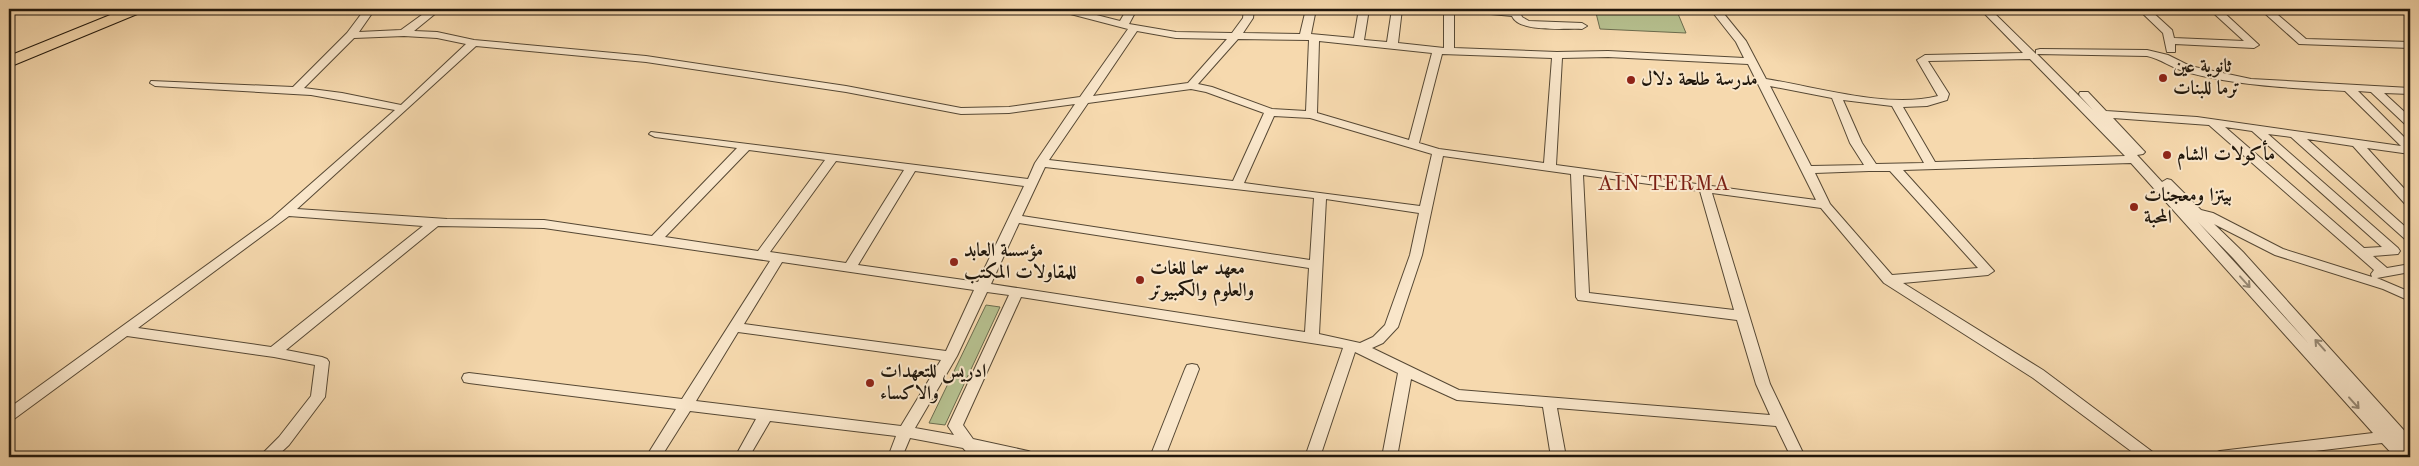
<svg xmlns="http://www.w3.org/2000/svg" width="2419" height="466" viewBox="0 0 2419 466" font-family="'Old Standard TT',Amiri,serif">
<style>
.green{fill:#b6c08f;stroke:#6b6c4e}
.lines{fill:none;stroke-linecap:round;stroke-linejoin:round}
.minor-casing{stroke:#564834;stroke-width:2}
.highway-casing{stroke:#20170c;stroke-width:2}
.minor{fill:#f9e6ca;fill-rule:evenodd}
.highway{fill:#f6d9ae;fill-rule:evenodd}
.oneway{stroke:#978974}
.poi-dot{fill:#8f2418;stroke:#f9e6ca;stroke-width:2}
.labels{text-anchor:middle;dominant-baseline:central;stroke-width:4;stroke-linejoin:round;paint-order:stroke}
.poi-label{font-size:19px;font-weight:bold;fill:#20170c;stroke:#f9e6ca;text-anchor:start}
.quarter-label{font-size:21px;letter-spacing:1px;fill:#7a1f14;stroke:#f9e6ca}
</style>
<rect width="100%" height="100%" fill="#f6d9ae"/>
<filter id="stains"><feTurbulence type="fractalNoise" baseFrequency=".004" numOctaves="4"/><feColorMatrix values="0 0 0 0 .2 0 0 0 0 .09 0 0 0 0 .02 0 0 0 .5 -.17"/></filter>
<radialGradient id="worn" r=".72"><stop offset=".6" stop-color="#630" stop-opacity="0"/><stop offset="1" stop-color="#630" stop-opacity=".3"/></radialGradient>
<g class="green">
<path d="M1595,9h81l10,24 -86,-4z"/>
<path d="M986,305l14,2 -55,118 -16,-2z"/>
</g>
<g class="lines">
<g class="minor-casing">
<g id="minor">
<path d="M365,9h10l-16,23 42,-2 29,-21h11l-27,22 23,1 37,8 172,16 200,30 115,22 48,-1 71,-10 48,-68 -69,-18 -2,-2h16l47,12 7,-12h10l-8,15 47,8 56,1 11,-15 1,-9h10l-1,9 -10,15 57,1 6,-25h10l-5,25 43,4 5,-29h10l-5,31 23,2 5,-33h10l-4,34 46,5v-39h10v39l103,4 51,-1 136,7 -8,-16 -26,-33h10l26,32 20,38c51,8 122,30 172,17l-21,-36 8,-5 98,-2 -43,-44h10l46,45v-4l4,-1 107,1 21,5 22,11 61,13 159,9v6l-26,-1 26,24v9l-4,-1 -35,-33 -13,-1 52,52v11l-43,-6 43,47v11l-4,-1 -53,-59 -46,-7 103,92v10l-4,-1 -115,-103 -23,-3 130,114 2,3 -2,3 -25,2 14,12 23,-4v8l-33,6 33,14v9l-27,-12 -108,-34 -61,-31 29,28 167,185v20h-15l-13,-14 -117,14h-52l2,-4 5,-2 153,-18 -242,-270 -228,7 91,101 -6,4 -85,8 140,87 111,83 2,4h-17l-106,-79 -149,-95 -63,-75 -109,-15 58,191 35,73h-14l-15,-31 -219,-18 9,49h-15l-8,-50 -86,-7 -46,-21 -14,78h-15l16,-84 -43,-21 -35,105h-15l38,-109 -322,-51 -58,128 10,14 55,12 5,2 2,4h-30l-20,-4 2,4h-16l-8,-9 -53,-10 -8,19h-14l8,-21 -126,-15 -21,36h-14l21,-38 -66,-8 -29,46h-15l30,-48 -207,-26 -5,-1 -2,-4 2,-4 5,-1 213,26 88,-138 -226,-33 -106,-2 -152,124 36,7 5,2 2,3 -4,35 -36,48 -13,12h-17l20,-20 32,-41 4,-31 -41,-8 -147,-21 -113,83 -5,1v-12l263,-190 123,-108 -84,-15 -156,-9 -5,-3 1,-2 142,6 54,-54zM1137,31l39,7 51,1 -39,44 -95,13zM404,36l33,2 29,6 -65,61 -59,-12 -38,-5 50,-50zM1238,39l71,1 -3,71 -34,-2 -60,-22 -14,-3zM1319,41l113,12 -23,87 -92,-27zM476,46l170,16 200,30 115,22 48,-1 66,-9 -40,59 -7,16 -377,-47 -2,2 6,3 82,11 -85,88 -108,-16 -97,-1 -150,-10zM1442,54l110,4 -8,105 -105,-14 -20,-6zM2037,54l110,2c14,3 25,12 39,16 52,14 105,16 159,19l56,55 -204,-29 -91,-6 -18,-19h-8l-1,2 1,2 13,14zM1608,57l140,7 68,136 -260,-35 6,-107zM2030,59l95,97 -190,6 -32,-55 24,-1 20,-6 2,-6 -21,-33zM1770,86l62,12 18,45 14,22 -53,1zM1191,89l15,3 58,21 -31,68 -184,-21 39,-57zM1843,100l49,6 32,57 -48,1 -14,-21zM1274,116l36,2 122,36 -12,52 -176,-23zM2113,118l96,7 165,145 -3,4 1,3 -89,-28 -70,-36 -12,-3 -30,-30 -4,-1 -5,3 -25,-27 6,-1 2,-2 -2,-2zM2225,127l27,4 130,116 -18,1zM749,150l76,10 -67,91 -93,-14zM1443,156l128,18 5,123 2,3 159,20 19,64 14,31 -311,-25 -87,-42 11,-5 15,-16 24,-72zM836,161l68,9 -58,93 -76,-11zM1045,167l269,31 -4,62 -288,-44zM915,171l109,15 -46,96 -120,-17zM1869,171h21l88,97 -86,7 -62,-71 -15,-31zM1583,175l117,16 34,119 -145,-17zM1326,199l93,14 -9,42 -25,70 -12,12 -13,6 -41,-9zM289,216l134,10 -152,121 -133,-19zM2198,222l35,36 76,86zM1019,223l290,45 -4,64 -314,-48zM782,262l192,28 -28,61 -202,-27zM987,292l22,3 -61,131 6,9 -39,-7 42,-72zM738,332l203,28 -40,66 -205,-25z"/>
<path d="M1465,9h54l3,8 7,4 53,2 5,3 -5,3c-17,-1 -63,4 -70,-13l-42,-4z"/>
<path d="M2138,9h11l23,21 2,8 70,3 -35,-32h11l39,36 -5,3 -79,-4v8h-8l-4,-19z"/>
<path d="M2260,9h11l35,30 104,3v6l-111,-4z"/>
<path d="M1192,364l5,1 2,4 -34,88h-15l35,-88 2,-4z"/>
</g>
</g>
<g class="highway-casing">
<path id="highway" d="M125,9h19l-2,3 -133,55v-11z"/>
</g>
<use href="#minor" class="minor"/>
<use href="#highway" class="highway"/>
</g>
<defs><path id="oneway-shaft" d="M-6 0H5M1.5-3L5.5 0L1.5 3" fill="none" stroke-width="1.6" stroke-linecap="round" stroke-linejoin="round" transform="scale(1.25)"/></defs>
<g class="oneway">
<use href="#oneway-shaft" transform="translate(2245 282) rotate(48)"/>
<use href="#oneway-shaft" transform="translate(2320 345) rotate(-132)"/>
<use href="#oneway-shaft" transform="translate(2354 403) rotate(48)"/>
</g>
<g class="poi-dot">
<circle cx="2163" cy="78" r="5"/>
<circle cx="1631" cy="80" r="5"/>
<circle cx="2167" cy="155" r="5"/>
<circle cx="2134" cy="207" r="5"/>
<circle cx="954" cy="262" r="5"/>
<circle cx="1140" cy="280" r="5"/>
<circle cx="870" cy="383" r="5"/>
</g>
<g class="labels">
<g class="poi-label">
<text x="2173" y="67">ثانوية عين<tspan x="2173" dy="22">ترما للبنات</tspan></text>
<text x="1641" y="80">مدرسة طلحة دلال</text>
<text x="2177" y="155">مأكولات الشام</text>
<text x="2144" y="196">بيتزا ومعجنات<tspan x="2144" dy="22">المحبة</tspan></text>
<text x="964" y="251">مؤسسة العابد<tspan x="964" dy="22">للمقاولات المكتب</tspan></text>
<text x="1150" y="269">معهد سما للغات<tspan x="1150" dy="22">والعلوم والكمبيوتر</tspan></text>
<text x="880" y="372">ادريس للتعهدات<tspan x="880" dy="22">والاكساء</tspan></text>
</g>
<g class="quarter-label">
<text x="1664" y="184">AIN TERMA</text>
</g>
</g>
<rect width="2419" height="466" fill="none" stroke="#f6d9ae" stroke-width="30"/>
<rect x="10" y="10" width="2399" height="446" fill="none" stroke="#20170c" stroke-width="2.5"/>
<rect x="15" y="15" width="2389" height="436" fill="none" stroke="#20170c"/>
<rect width="100%" height="100%" filter="url(#stains)"/>
<rect width="100%" height="100%" fill="url(#worn)"/>
</svg>
